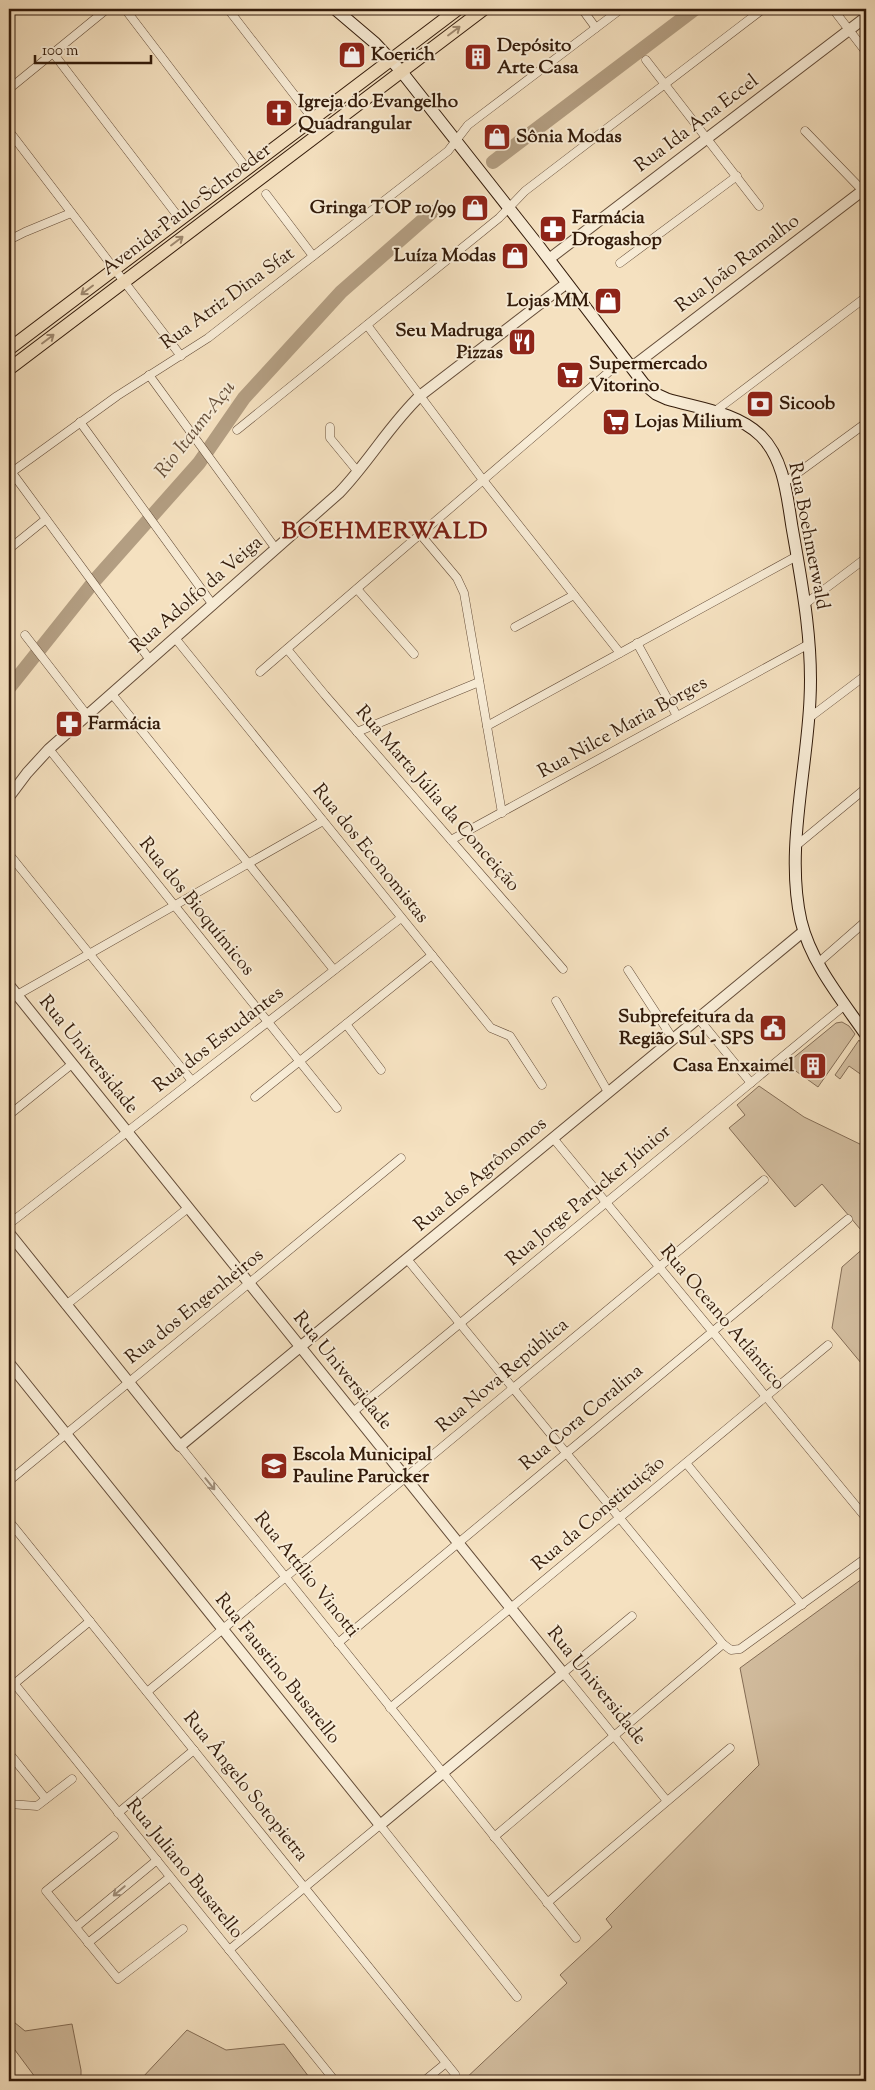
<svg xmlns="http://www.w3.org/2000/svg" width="875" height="2090" viewBox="0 0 875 2090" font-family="'Sorts Mill Goudy',serif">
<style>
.green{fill:#d4bfa1;stroke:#846d56}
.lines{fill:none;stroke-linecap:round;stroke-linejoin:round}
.river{stroke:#b39e82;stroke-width:14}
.minor-casing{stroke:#644c38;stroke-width:9}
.tertiary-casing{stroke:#644c38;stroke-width:12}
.secondary-casing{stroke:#331b0a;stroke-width:13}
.primary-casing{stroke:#331b0a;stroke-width:14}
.minor{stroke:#f8ecd6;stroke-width:8}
.tertiary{stroke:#f8ecd6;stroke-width:10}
.secondary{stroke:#f8ecd6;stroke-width:11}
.primary{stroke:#f5e1c0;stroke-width:12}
.oneway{stroke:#9e886e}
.oneway2{stroke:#9f8e7a}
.labels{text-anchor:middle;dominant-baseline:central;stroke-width:4;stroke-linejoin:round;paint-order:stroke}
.poi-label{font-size:19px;font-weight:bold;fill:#331b0a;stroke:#f8ecd6;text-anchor:start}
.street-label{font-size:19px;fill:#331b0a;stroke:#f8ecd6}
.water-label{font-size:20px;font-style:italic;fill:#664f3a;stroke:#f8ecd6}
.district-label{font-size:24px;font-weight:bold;letter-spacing:1px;fill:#7a1f14;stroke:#f8ecd6}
</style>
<rect width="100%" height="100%" fill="#f5e1c0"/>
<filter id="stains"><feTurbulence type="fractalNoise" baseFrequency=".004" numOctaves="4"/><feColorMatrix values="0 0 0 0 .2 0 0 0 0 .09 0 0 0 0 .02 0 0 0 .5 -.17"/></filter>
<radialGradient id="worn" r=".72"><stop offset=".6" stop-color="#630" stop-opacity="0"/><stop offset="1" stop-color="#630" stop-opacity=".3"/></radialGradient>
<g class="green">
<path d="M842,1022l7,4 6,8 -37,53 -32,-23 50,-41z"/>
<path d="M859,1040l7,10v28l-17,-12 -9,13 -5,-4z"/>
<path d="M759,1086l45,31 62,30v89l-44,-52 -27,23 -66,-79 16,-13 -8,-10z"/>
<path d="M866,1246v123l-34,-41 10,-61z"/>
<path d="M866,1576v505h-403l104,-98 -7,-8 52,-48 -6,-8 153,-154 -19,-97z"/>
<path d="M9,2018l16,13 47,-7 9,46v11h-43l-29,-39z"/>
<path d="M187,2030l39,20 58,-6 28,37h-168l-2,-3z"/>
</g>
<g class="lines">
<g class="river">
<path d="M493,162l202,-153"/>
<path d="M9,688l87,-109 103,-116 45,-65 97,-106 91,-80"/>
</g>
<g class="minor-casing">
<g id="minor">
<path d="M125,9l122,160"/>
<path d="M228,9l85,110"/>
<path d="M582,9l14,19"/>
<path d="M833,9l33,43"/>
<path d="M53,53l127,166"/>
<path d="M646,60l113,146"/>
<path d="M9,89l98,-80"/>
<path d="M9,131l172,225"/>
<path d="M805,131l61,63"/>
<path d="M266,194l47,62"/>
<path d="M9,240l16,-8 46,-19"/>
<path d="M620,263l117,-87"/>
<path d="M367,325l116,155 137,173"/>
<path d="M149,375l127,174"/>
<path d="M714,412l152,-115"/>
<path d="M80,422l133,183"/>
<path d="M330,427v11l28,34"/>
<path d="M237,430l262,-212 26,-27 238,-182"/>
<path d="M10,470l140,190"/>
<path d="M12,472l105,-76 91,-58 240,-187 20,-26 153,-116"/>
<path d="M784,483l82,-60"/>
<path d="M420,534l37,44 7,15 38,220"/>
<path d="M9,549l37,-30"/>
<path d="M357,589l57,65"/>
<path d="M805,604l61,-46"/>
<path d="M515,627l59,-32"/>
<path d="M25,635l62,80"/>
<path d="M175,638l316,390 19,8 32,49"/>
<path d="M637,643l40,73"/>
<path d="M287,649l38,46 238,274"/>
<path d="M260,672l365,-314"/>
<path d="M112,694l222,276"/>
<path d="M809,718l57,-43"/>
<path d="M487,726l310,-170"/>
<path d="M357,732l122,-50"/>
<path d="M49,749l288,359"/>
<path d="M451,840l358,-196"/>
<path d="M797,845l69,-57"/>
<path d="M9,854l183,227"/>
<path d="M818,963l48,-42"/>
<path d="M628,970l45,69"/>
<path d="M17,995l306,-174"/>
<path d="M556,1001l52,91"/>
<path d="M698,1018l53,65"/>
<path d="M346,1024l35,46"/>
<path d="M255,1097l177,-142"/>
<path d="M9,1115l63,-51"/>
<path d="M553,1138l313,380"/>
<path d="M9,1224l392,-306"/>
<path d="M407,1259l316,385 8,6 9,-1 126,-91"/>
<path d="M66,1305l122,-97"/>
<path d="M353,1412l492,-407"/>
<path d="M180,1446l396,492"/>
<path d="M686,1463l116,142"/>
<path d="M9,1481l392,-323"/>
<path d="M9,1521l446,553"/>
<path d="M632,1616l-69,57 104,128"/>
<path d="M338,1643l510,-424"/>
<path d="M9,1677l326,404"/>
<path d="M14,1684l76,-63"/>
<path d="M147,1692l617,-512"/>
<path d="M390,1708l438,-363"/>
<path d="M9,1753l37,46"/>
<path d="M9,1804l28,2 35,-27"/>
<path d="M118,1813l76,-63"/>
<path d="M114,1836l-68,55 72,88 65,-50"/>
<path d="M494,1837l229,-193"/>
<path d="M547,1903l183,-155"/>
<path d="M76,1927l81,-67"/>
<path d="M88,1943l82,-66"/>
<path d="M229,1950l151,-125 137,172"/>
<path d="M424,2081l22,-18"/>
</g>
</g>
<g class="tertiary-casing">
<g id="tertiary">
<path d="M549,259l317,-242"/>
<path d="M632,367l234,-179"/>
<path d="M9,797l18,-24 22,-24 290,-256c30,-31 51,-69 82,-98l146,-112"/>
<path d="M9,985l554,688 -183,152 -371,-462"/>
<path d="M9,1233l171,213 624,-515"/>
</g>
</g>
<g class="secondary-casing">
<path id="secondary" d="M335,9l40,34 26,28 137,174 106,139 12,10 11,5c30,9 70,13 94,37 23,23 26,60 31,91 10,57 21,114 18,172 -3,72 -25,152 -9,222 10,42 41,79 65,114"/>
</g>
<g class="primary-casing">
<g id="primary">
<path d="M9,349l449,-340"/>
<path d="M9,369l475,-360"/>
</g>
</g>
<use href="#minor" class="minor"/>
<use href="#tertiary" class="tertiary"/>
<use href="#secondary" class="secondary"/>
<use href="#primary" class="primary"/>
</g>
<defs><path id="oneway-shaft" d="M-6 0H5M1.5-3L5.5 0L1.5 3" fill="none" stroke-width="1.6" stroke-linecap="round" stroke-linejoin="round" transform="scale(1.25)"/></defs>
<g class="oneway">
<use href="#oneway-shaft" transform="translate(454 31) rotate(-37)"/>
<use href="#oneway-shaft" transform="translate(177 241) rotate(-37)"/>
<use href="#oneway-shaft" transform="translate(87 290) rotate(143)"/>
<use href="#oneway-shaft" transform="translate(48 339) rotate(-37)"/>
</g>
<g class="oneway2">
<use href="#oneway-shaft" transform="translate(210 1484) rotate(51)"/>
<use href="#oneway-shaft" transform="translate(119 1891) rotate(140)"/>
</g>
<defs>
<g id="shop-square" transform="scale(1.4375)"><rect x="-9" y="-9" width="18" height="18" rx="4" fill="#8f2418" stroke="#f8ecd6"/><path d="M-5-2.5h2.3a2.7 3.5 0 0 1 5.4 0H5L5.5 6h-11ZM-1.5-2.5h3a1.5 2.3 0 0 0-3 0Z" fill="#fff"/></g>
<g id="building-square" transform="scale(1.4375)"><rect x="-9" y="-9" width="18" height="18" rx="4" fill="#8f2418" stroke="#f8ecd6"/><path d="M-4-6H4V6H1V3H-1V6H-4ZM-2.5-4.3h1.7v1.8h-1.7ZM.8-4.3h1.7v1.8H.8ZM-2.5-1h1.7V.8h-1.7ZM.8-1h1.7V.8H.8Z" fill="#fff"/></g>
<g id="church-square" transform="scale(1.4375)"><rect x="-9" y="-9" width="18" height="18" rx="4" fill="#8f2418" stroke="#f8ecd6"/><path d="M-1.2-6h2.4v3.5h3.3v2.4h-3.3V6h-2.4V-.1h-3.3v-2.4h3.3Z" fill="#fff"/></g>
<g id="pharmacy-square" transform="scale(1.4375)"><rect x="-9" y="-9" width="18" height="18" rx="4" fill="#8f2418" stroke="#f8ecd6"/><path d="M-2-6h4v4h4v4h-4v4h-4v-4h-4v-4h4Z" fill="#fff"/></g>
<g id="restaurant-square" transform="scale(1.4375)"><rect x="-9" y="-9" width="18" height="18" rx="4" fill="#8f2418" stroke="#f8ecd6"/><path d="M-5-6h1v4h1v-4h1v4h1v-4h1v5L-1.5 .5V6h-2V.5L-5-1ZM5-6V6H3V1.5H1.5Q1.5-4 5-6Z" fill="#fff"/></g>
<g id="supermarket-square" transform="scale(1.4375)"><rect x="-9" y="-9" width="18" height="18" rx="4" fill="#8f2418" stroke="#f8ecd6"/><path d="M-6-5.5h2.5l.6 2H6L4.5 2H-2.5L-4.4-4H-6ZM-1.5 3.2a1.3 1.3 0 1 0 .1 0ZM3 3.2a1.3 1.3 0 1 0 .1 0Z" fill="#fff"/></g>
<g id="bank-square" transform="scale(1.4375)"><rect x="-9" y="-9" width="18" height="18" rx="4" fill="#8f2418" stroke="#f8ecd6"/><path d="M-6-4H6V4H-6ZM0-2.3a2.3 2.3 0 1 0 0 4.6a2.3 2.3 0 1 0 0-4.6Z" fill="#fff"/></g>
<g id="civic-square" transform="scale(1.4375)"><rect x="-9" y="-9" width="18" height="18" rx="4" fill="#8f2418" stroke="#f8ecd6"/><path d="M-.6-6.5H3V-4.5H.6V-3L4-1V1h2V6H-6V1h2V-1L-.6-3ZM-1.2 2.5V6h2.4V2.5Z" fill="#fff"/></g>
<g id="school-square" transform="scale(1.4375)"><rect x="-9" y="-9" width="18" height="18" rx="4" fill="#8f2418" stroke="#f8ecd6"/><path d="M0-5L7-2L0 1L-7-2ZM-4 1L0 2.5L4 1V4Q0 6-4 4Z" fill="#fff"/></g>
</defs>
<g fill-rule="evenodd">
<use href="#shop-square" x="352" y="55"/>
<use href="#building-square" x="478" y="57"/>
<use href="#church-square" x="279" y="113"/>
<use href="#shop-square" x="497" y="137"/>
<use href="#shop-square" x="475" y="208"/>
<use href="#pharmacy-square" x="553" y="229"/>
<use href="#shop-square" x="515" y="256"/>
<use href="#shop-square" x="608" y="301"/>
<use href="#restaurant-square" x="522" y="342"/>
<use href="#supermarket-square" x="570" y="375"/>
<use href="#bank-square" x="760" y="404"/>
<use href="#supermarket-square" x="616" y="422"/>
<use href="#pharmacy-square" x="69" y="724"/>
<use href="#civic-square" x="773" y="1028"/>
<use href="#building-square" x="813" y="1066"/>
<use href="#school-square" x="274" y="1466"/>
</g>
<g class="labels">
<g class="poi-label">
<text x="497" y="46">Depósito<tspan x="497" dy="22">Arte Casa</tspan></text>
<text x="371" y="55">Koerich</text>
<text x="298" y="102">Igreja do Evangelho<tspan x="298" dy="22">Quadrangular</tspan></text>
<text x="516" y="137">Sônia Modas</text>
<text x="456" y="208" text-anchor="end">Gringa TOP 10/99</text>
<text x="572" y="218">Farmácia<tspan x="572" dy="22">Drogashop</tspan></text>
<text x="496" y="256" text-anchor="end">Luíza Modas</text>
<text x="589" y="301" text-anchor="end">Lojas MM</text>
<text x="503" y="331" text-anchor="end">Seu Madruga<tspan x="503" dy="22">Pizzas</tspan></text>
<text x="589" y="364">Supermercado<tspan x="589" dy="22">Vitorino</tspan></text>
<text x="779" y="404">Sicoob</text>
<text x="635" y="422">Lojas Milium</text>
<text x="88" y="724">Farmácia</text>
<text x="754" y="1017" text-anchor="end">Subprefeitura da<tspan x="754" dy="22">Região Sul - SPS</tspan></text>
<text x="794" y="1066" text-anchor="end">Casa Enxaimel</text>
<text x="293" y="1455">Escola Municipal<tspan x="293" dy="22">Pauline Parucker</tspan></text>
</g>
<g class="street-label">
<text transform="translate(697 124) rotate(-37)">Rua Ida Ana Eccel</text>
<text transform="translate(187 210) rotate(-37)">Avenida Paulo Schroeder</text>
<text transform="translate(738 264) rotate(-37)">Rua João Ramalho</text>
<text transform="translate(228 299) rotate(-36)">Rua Atriz Dina Sfat</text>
<text transform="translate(808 536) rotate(79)">Rua Boehmerwald</text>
<text transform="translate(197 595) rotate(-41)">Rua Adolfo da Veiga</text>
<text transform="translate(623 728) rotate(-29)">Rua Nilce Maria Borges</text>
<text transform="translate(437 799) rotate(49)">Rua Marta Júlia da Conceição</text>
<text transform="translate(370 854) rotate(51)">Rua dos Economistas</text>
<text transform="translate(196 907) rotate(51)">Rua dos Bioquímicos</text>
<text transform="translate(219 1040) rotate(-38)">Rua dos Estudantes</text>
<text transform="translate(88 1055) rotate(51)">Rua Universidade</text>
<text transform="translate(481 1175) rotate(-40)">Rua dos Agrônomos</text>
<text transform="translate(589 1196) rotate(-40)">Rua Jorge Parucker Júnior</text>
<text transform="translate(195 1307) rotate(-39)">Rua dos Engenheiros</text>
<text transform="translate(722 1318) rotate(50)">Rua Oceano Atlântico</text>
<text transform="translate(342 1371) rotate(51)">Rua Universidade</text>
<text transform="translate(503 1376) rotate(-40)">Rua Nova República</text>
<text transform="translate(582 1418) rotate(-40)">Rua Cora Coralina</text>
<text transform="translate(599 1514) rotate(-40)">Rua da Constituição</text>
<text transform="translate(306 1575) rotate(51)">Rua Attílio Vinotti</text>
<text transform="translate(277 1669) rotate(51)">Rua Faustino Busarello</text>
<text transform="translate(596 1686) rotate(51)">Rua Universidade</text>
<text transform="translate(245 1787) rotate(51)">Rua Ângelo Sotopietra</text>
<text transform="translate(184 1869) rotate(51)">Rua Juliano Busarello</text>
</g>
<g class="water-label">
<text transform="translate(196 430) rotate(-52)">Rio Itaum-Açu</text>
</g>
<g class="district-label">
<text x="385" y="532">BOEHMERWALD</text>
</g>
</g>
<rect width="875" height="2090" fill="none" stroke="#f5e1c0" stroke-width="30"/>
<rect x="10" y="10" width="855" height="2070" fill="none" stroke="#331b0a" stroke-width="2.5"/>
<rect x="15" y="15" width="845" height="2060" fill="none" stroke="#331b0a"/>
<path d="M35 55v8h116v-8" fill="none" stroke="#331b0a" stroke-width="2.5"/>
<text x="42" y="55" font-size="15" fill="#331b0a" stroke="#f8ecd6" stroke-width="4" paint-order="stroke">100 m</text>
<rect width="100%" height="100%" filter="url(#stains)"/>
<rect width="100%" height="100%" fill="url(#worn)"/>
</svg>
